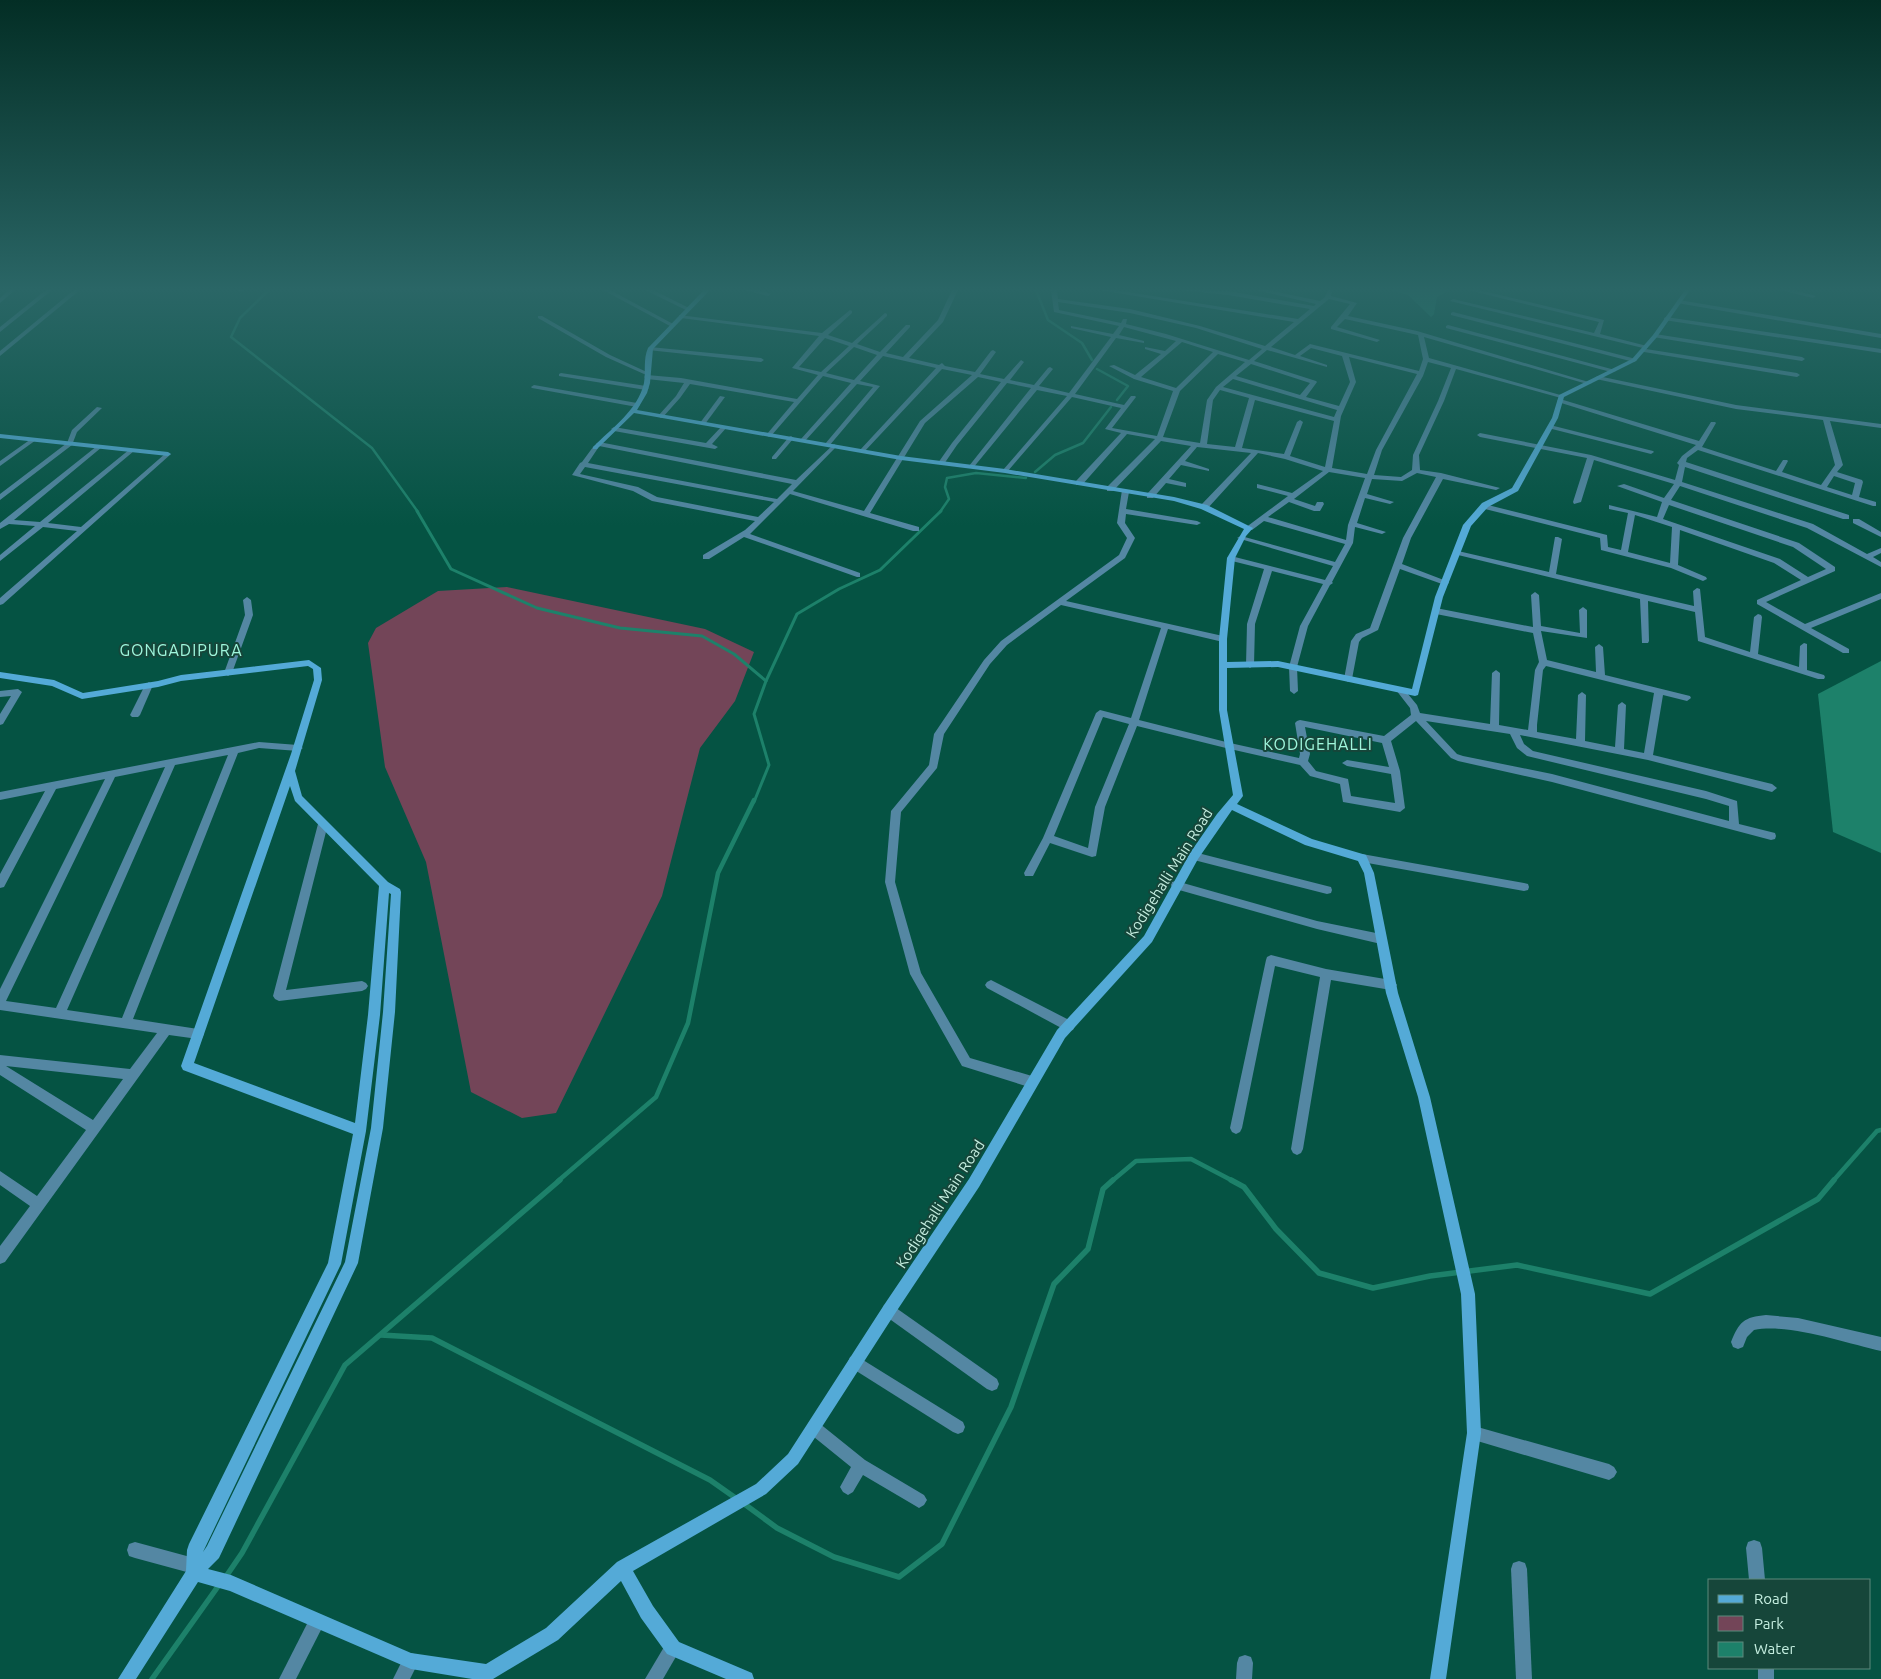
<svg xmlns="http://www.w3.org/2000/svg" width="1881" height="1679" viewBox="0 0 1881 1679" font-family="Ubuntu,sans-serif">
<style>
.green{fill:#734558}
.water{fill:#1d816a}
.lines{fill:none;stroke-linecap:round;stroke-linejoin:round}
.stream-far3{stroke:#1d816a;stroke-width:2.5}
.stream-far2{stroke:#1d816a;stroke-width:3}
.stream-far1{stroke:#1d816a;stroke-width:4.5}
.stream{stroke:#1d816a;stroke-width:5.5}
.street{fill:#5487a3;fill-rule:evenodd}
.secondary{fill:#54aad7;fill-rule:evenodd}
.labels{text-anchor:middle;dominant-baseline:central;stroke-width:4;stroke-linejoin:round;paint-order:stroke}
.street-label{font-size:15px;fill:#c5eee0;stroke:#16463a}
.neighbourhood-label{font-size:16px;letter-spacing:1px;fill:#9ff7dd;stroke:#16463a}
</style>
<rect width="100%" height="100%" fill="#055343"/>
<path class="green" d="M507,587l198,42 49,23 -19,49 -35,47 -38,148 -106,217 -34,5 -51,-26 -45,-230 -41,-95 -17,-124 8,-15 62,-37z"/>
<g class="water">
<path d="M1391,290h59l-13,7 -3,17 -3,3 -23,-22z"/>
<path d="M1881,661v192l-48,-21 -15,-138z"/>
</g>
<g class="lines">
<g class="stream-far3">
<path d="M269,290l-29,28 -9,19 141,111 46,64"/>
<path d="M1036,290l12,30 34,23 10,17"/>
<path d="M1097,369l31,17 -11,14"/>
<path d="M1035,472l20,-17 28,-12 28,-36"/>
<path d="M940,512l9,-13 -4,-12 2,-9 29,-5 50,5"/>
</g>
<g class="stream-far2">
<path d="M417,511l34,58 86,39 83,20 82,8 32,18 32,27"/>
<path d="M754,802l15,-37 -15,-51 12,-33 31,-67 42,-25 41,-19 61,-59"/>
</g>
<g class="stream-far1">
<path d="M558,1181l98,-84 32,-74 30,-150 36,-73"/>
<path d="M1112,1181l24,-20 55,-2 42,22"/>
<path d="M1833,1181l44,-50 4,-1"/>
</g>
<g class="stream">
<path d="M1231,1180l13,7 32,42 43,44 54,15 57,-12 87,-11 133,29 168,-95 16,-19"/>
<path d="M381,1335l51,3 278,142 27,19"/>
<path d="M743,1503l34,25 57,29 65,20 43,-33 69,-137 43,-123 34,-35 15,-60 10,-9"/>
<path d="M225,1578l17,-25 103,-188 215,-185"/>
<path d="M152,1679l67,-94"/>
</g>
<g class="street">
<path d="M9,290h6l-15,13v-5z"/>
<path d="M46,290h6l-52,42v-5z"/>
<path d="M74,290h6l-80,66v-5z"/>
<path d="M238,290h6l-2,2z"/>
<path d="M603,290h7l65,35 -5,1z"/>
<path d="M645,290h8l38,19 -5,1z"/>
<path d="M745,290h13l13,4 -3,2z"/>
<path d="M952,290h6l-15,32 -34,36 30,7 3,-2 3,3 30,6 16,-21 2,-1 3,2 -16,22 24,5 17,-19 3,2 -14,18 24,5 14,-17 2,-1 3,2 -14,17 30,7 42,-56 -40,-9v-2l42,8 6,-8 -65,-14 -3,-22h6l1,9 72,10 70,17 65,20 29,-24 -195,-32h16l183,29 12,-10 -82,-14 -47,-5 47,1 86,15 2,-2 -60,-14h12l52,11 5,-4 3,-7h4l-1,6 26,7 -9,13 69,15 175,52 -5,1 -163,-47 5,21 135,38 -3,2 -105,-29 -12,32 -25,54 1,15 21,3 59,15 -4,2 -53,-11 -32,59 -9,26 47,18 -1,2h-6l-42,-15 -22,61 -16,8 -3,4 -7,37 -4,3 -4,-3 7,-38 5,-7 14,-6 33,-90 33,-61 -19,-4 -15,8 -30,-2 -5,15 27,8 -4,2 -25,-6 -8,25 29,9 -4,2 -27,-7 -2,16 -21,39 1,1 -3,2 -22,41 -11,41 1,24 -4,3 -4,-3 -1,-24 11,-41 23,-42 -51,-13 -17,53 -1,41 -4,3 -4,-3 1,-41 17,-55 -36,-9 -1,-2 4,-2 94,24 8,-14 -96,-28 4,-2 94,26 10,-18 -81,-23 -12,9h-6l-1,-2 43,-32 -31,-8v-4l35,9 31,-22 -38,-12 -27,-6 -51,56h-6v-4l50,-52 -54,-6 -12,14 24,8v2l-28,-6 -12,14 17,4v4l-20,-4 -13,15h-6v-4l44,-48 -30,-5 -48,50h-6v-4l48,-48 -28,-5 -45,51h-6v-4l45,-48 -16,-4 16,-21 -49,-11 -65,75h-4v-2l64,-74 -30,-6 -64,78h-4v-2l62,-78 -24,-5 -50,62 -13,19h-4l-2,-1 14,-20 49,-61 -23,-5 -53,46 -55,90 49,14v4h-6l-123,-37 -40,40 110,39v4h-3l-113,-40 -35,22h-6v-4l42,-25 10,-9 -103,-20 -19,-10 -61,-16 8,-12 2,-1 11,-15 2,-1 3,2 -10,15 189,36 15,-15 -193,-38 -3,-2 3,-2 197,38 38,-36 3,2 -1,1 -43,44 71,20 56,-90 52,-46 -30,-6 -78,83h-4v-2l76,-82 -53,-12 -23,25 20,5 -51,60h-4v-2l48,-57 -16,-3 -52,57h-4v-2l50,-56 -28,-7 -52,60 -2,1 -3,-2 1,-1 27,-32 -104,-18 -10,14 -17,19 -2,1 -3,-2 18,-20 8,-13 -37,-4 -3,-2 3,-2 34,3 116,21 21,-24 -26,-7 27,-32 -138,-18 -2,-1v-2l143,18 28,-23 2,1v2l-24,22 24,8 33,-30 2,1v2l-30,28 23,8 26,-27h4v2l-24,26 17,4 35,-37zM1329,299l21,5 -19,23v2l46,13 3,-2 -43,-13 8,-8 73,16 5,24 -4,12 -109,-27 -15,11 -24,-8zM1058,302l72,11 66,15 66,21 -13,11 -83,-26 -40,-10 1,-5h-4l-2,4 -62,-13zM1124,327l52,14 -11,10 -20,-4v2l16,5 -26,21 -21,-10 -5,1 25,13 39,12 -16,45 -45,-8 24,-31 -1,-1h-4l-7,9 -49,-11 41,-56 28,5v-2l-25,-6zM825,338l24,8 -28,26 -22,-5zM1182,342l31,10 -37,36 -35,-11zM854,347l23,8 -23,25 -28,-7zM1311,348l31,8 8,26 -11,24 -33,-9 11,-15 -1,-1 -62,-20 13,-11 60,17v-2l-27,-9zM1218,354l27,8 -29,25 -9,13 -7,43 -37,-6 17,-46zM1349,357l68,17 -41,76 -9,24 -35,-6 9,-52 15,-34zM1428,362l23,6 -13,33 -25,54 -1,15 -11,7 -27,-2 8,-25 41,-74zM1251,364l59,19 -10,12 -64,-19zM1233,379l104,31 -3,7 -111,-30zM1220,390l29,8 -14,49 -28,-3 6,-44zM1255,400l79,21 -9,46 -35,-11 13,-34 -3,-2 -3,2 -13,32 -42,-6zM585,467l189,35 -16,15 -101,-20 -19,-10 -58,-13zM1329,472l36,6 -17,47 -2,15 -78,-23 21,-15 25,9h6l4,-7 -1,-2h-6l-2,4 -21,-7z"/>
<path d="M1468,290h11l125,30 -4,14 47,12 1,1 -2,2 151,24 3,2 -3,2 -153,-25 -3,-2 2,-2 -193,-47 3,-2 141,34 5,-11z"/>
<path d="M1780,290h13l23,6 -3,2z"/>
<path d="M1679,300l202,34v4l-204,-35v-2z"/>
<path d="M1453,312l183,47 1,1 -3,2 -183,-47v-2z"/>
<path d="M538,316h4l68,39 39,18 -5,1 -38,-17 -68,-39z"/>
<path d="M1666,317l215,32v4l-217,-33v-2z"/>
<path d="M1448,325l167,45 1,1 -5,1 -165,-44v-2z"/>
<path d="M1655,334l147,23 3,2 -3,2 -149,-24v-2z"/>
<path d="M650,347l111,11 3,2 -3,2 -113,-12v-2z"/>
<path d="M561,373l85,13 3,2 -3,2 -87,-14v-2z"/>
<path d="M1598,376l138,29 145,19v4l-51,-7 13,44 -6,7 25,8 1,2 -4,15 17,5v4h-3l-175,-56 -11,8 -1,4 163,53v4h-6l-158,-52 -3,15 131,42 54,30 14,-6v5l-8,4 8,5v5l-74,-39 -127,-42 -9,14 128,43 36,24v4l-69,31 39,22 76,-31v6l-70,29 38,21v4h-6l-86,-49v-4l44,-20 -27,-17 -94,-33 -2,35 28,12 1,2 -4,2 -32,-13 -70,-18 -1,-12 -119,-30v-4h3l123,31 1,12 13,3 7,-37 -19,-4v-4l48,12 5,-15 -45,-16 7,-2 40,14 10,-14 -80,-24 -13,42 -7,2 -1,-2 14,-44 -107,-21 -3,-2 3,-2 111,22 84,25 4,-15 -2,-2 5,-7 14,-11 -138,-43 -1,-1 3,-2 139,42 12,-19h4l1,1 -14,24 74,24 7,-11h4l1,1 -6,11 39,13 14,-20 -12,-45 -87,-11 -140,-30v-2zM1834,476l21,7 -3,12 -25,-8zM1669,505l124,42 33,22 -18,8 -28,-18 -117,-40zM1635,515l37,12 -2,36 -42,-11z"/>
<path d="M534,385l103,18 3,2 -3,2 -105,-19 -1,-1z"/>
<path d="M720,396l5,1 -20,27h-4l-1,-1z"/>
<path d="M97,407l5,1 -25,24 -5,13 -72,55v-6l67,-51 5,-13z"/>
<path d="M1550,425l103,26 1,1 -3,2 -103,-26v-2z"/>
<path d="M722,426l5,1 -15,17 6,3 -3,2 -101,-18 -3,-2 3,-2 92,16z"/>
<path d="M791,436l3,2 -1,1 -17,20h-4v-2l17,-20z"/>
<path d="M31,439l5,1 -36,26v-5z"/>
<path d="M97,446l5,1 -88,73 26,2 90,-73h4v2l-86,72 33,4 85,-74 5,1 -168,150 -3,1v-7l77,-67 -34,-4 -43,34v-6l35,-29 -26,-2 -9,5v-6z"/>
<path d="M1122,490l7,2 -3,17 71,12 4,2 -4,2 -71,-11 -1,9 10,15 -10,20 -59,43 157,35 4,3 -4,3 -55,-13 -29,91 91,23 69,15 1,-4 -5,-31 2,-2 3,-1 84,16 27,-21 -1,-7 -14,-18 4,-3 3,1 14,17 3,8 70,11 2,-51 4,-3 4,3 -1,52 29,5 7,-60 4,-8 -6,-29 -97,-19 -4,-3 4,-3 97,19 -2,-32 4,-3 4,3 2,31 39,7 -1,-23 4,-3 4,3v28l-46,-7 6,29 49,12 -1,-25 4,-3 4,3 2,28 85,21 1,2 -4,3 -24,-6 -10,60 119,29 5,4 -5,4 -124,-32 -128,-25 4,9 9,7 173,40 31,10 2,23 36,9 1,3 -1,3 -4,1 -219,-58 -94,-21 -7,-3 -35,-37 -25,20 9,30 5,37 -5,4 -57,-10 -3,-18 -30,-8 -10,-11 -70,-16 -93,-23 -32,81 -9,49 -4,1 -42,-14 -17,33h-8l-1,-3 19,-35 53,-125 4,-3 31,8 30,-90 -100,-23 -54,40 -17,19 -46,70 -7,34 -36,44 -6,70 26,91 49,85 62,18 4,2 2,4 -2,4 -4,2 -70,-22 -52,-92 -25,-92 6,-71 38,-46 5,-31 50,-74 17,-19 118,-86 8,-17 -10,-15zM1546,666l108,27 -10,60 -20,-4 2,-44 -4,-3 -4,3 -3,42 -30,-6 1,-46 -4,-3 -4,3 -2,44 -39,-7v-7l6,-55zM1103,717l26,7 -34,83 -7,41 -34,-12zM1426,721l84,13 7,14 10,8 179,43 23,7v15l-177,-47 -89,-18 -6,-2zM1305,727l77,16 7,24 -42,-7 -5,3 5,3 44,8 4,29 -44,-7 -3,-17 -32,-8 -8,-10 2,-7z"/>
<path d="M1853,519h6l22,13v5l-28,-14z"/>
<path d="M1555,537h3l4,2 -6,35 138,32 -1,-15 4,-3 3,1 5,48 45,15 4,-35 4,-3 3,1 1,2 -4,37 41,13 1,-21 4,-3 3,1v26l17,5 1,2 -1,2h-6l-120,-38 -3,-29 -47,-11 1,40 -1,2h-6l-2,-44 -182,-44 -4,-2 4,-2 91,21z"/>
<path d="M247,597l4,3 2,15 -21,58 -4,3 -4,-3 21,-58 -2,-15z"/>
<path d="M149,682l4,3 -13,30 -2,2h-6l-2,-2 15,-30z"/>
<path d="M18,689l4,3 -19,32 -3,1v-11l11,-18 -11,1v-6z"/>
<path d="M259,742l39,3 5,3 -5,3 -39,-3 -21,5 -105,266 65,10 4,1 2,4 -2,4 -4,1 -29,-4 -164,227 -5,2v-18l30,-40 -30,-21v-14l37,25 49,-66 -86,-55v-20l130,14 27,-36 -157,-23v-21l105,-210 -49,10 -52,98 -4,1v-14l45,-83 -45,9v-8zM228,755l-106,263 -55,-8 108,-245zM165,767l-109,241 -50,-7 109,-224zM6,1066l117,13 -30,41z"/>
<path d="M323,820l5,4 -42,166 76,-9 4,2 2,3 -2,3 -4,2 -83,10 -4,-2 -2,-3 45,-172z"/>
<path d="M1194,852l133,34 4,1 1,3 -1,3 -4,1 -137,-35 -1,-3 1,-3z"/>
<path d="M1362,854l162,29 4,1 1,3 -1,3 -4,1 -162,-29 -4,-1 -1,-3 1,-3z"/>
<path d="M1176,881l141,40 64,13 4,2 1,3 -1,3 -4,2 -64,-15 -145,-41 -1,-3 1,-3z"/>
<path d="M1271,955l55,14 65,11 4,2 2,3 -2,3 -4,2 -60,-10 -28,169 -2,4 -4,2 -4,-2 -2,-4 29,-172 -45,-11 -33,162 -2,4 -4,2 -4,-2 -2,-4 36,-168 1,-3z"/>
<path d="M991,980l82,42 2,4 -2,4 -4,1 -4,-1 -78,-42 -2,-3 2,-3z"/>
<path d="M889,1303l108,76 2,5 -2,5 -5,2 -5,-2 -103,-74 -2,-5 2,-5z"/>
<path d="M1766,1315l32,3 83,19v14c-36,-8 -92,-28 -127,-21l-7,7 -4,10 -5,2 -5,-2 -2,-5c8,-20 13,-25 35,-27z"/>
<path d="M855,1355l108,67 2,5 -2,5 -5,2 -5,-2 -103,-65 -2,-5 2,-5z"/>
<path d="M814,1421l5,2 46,37 59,35 3,5 -3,5 -5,3 -5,-3 -51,-30 -10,17 -5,3 -5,-3 -3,-5 11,-20 -42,-34 -2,-5 2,-5z"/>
<path d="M1474,1426l135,38 5,3 3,5 -3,5 -5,3 -135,-40 -5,-2 -2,-5 2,-5z"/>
<path d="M1754,1540l6,2 2,6 3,32h-16l-3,-32 2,-6z"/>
<path d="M135,1542l59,16 6,2 2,6 -2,6 -6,2 -59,-16 -6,-2 -2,-6 2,-6z"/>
<path d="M1519,1561l6,2 2,6 5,110h-16l-5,-110 2,-6z"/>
<path d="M317,1614l6,2 2,6 -29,57h-17l32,-63z"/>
<path d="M673,1640l6,2 2,6 -18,31h-18l22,-37z"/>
<path d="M411,1653l6,2 2,6 -9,18h-17l12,-24z"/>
<path d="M1245,1655l6,2 2,6 -1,16h-16l1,-16 2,-6z"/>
<rect x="1758" y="1668" width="16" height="11"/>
</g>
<g class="secondary">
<path d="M704,290h6l-57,59 -3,34 -3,10 -10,17 264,46 104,13 169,28 33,8 46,23 -7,8 -11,22 -8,81v23l51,-1 134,28 23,-92 28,-72 19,-22 30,-15 40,-70 7,-23 73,-36 21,-24 32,-45h5l-33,47 -21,24 -72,36 -6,21 -40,73 -30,16 -17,19 -28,71 -25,98 -3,1 -137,-29 -51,1v42l16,86 -6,8 75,35 54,16 8,18 24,120 32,104 45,197 6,139 -35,246h-16l37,-246 -6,-139 -43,-197 -32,-104 -22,-120 -6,-12 -53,-16 -73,-35 -34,49 -46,83 -87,96 -86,149 -85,128 -96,149 -32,30 -133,77 20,35 26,36 73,31 2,6h-28l-59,-25 -26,-36 -20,-37 -63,59 -65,39h-21l-61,-10 -181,-78 -32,-9 -62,97h-18l68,-108 1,-21 2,-6 139,-281 25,-129 -170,-64 -2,-4 110,-312 23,-74 -1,-11 -5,-3 -127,15 -23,6 -76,12 -30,-13 -52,-8v-6l54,8 29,13 75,-12 23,-6 128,-15 12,8 1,12 -27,91 7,25 86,86 12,7 1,3 -6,120 -12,116 -25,135 -139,295 -11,11 23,6 180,78 75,11 60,-36 71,-66 139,-78 32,-30 96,-149 85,-126 88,-149 87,-94 46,-83 27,-39 16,-19 -14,-85v-71l8,-81 17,-29 -43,-20 -27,-8 -169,-28 -104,-13 -267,-47 -37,36h-4v-2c19,-19 45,-37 51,-64 2,-12 -1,-24 4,-35zM290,786l5,15 84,85 -11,129 -13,108 -161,-60zM389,893l2,1 -8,118 -12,116 -26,134 -138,284 -4,6 138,-288 25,-133 14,-116z"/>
<path d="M0,434l168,18 3,2 -3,2 -168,-18z"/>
</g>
</g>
<linearGradient id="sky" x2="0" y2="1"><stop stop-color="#032e25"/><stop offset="0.55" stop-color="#2a6666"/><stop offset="1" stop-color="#2a6666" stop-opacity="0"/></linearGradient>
<rect width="1881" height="526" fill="url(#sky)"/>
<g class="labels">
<g class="street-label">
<text transform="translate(1169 873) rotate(-58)">Kodigehalli Main Road</text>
<text transform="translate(940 1204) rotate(-57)">Kodigehalli Main Road</text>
</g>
<g class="neighbourhood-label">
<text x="181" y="650">GONGADIPURA</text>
<text x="1318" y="744">KODIGEHALLI</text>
</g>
</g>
<rect x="1708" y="1579" width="162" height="90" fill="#16463a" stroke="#5c897c"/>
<rect x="1718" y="1595" width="25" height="8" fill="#54aad7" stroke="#5c897c"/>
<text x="1754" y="1604" font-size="15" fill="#c5eee0">Road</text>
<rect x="1718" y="1616" width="25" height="15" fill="#734558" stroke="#5c897c"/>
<text x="1754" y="1629" font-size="15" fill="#c5eee0">Park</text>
<rect x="1718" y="1642" width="25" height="15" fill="#1d816a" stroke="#5c897c"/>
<text x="1754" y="1654" font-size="15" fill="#c5eee0">Water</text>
</svg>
